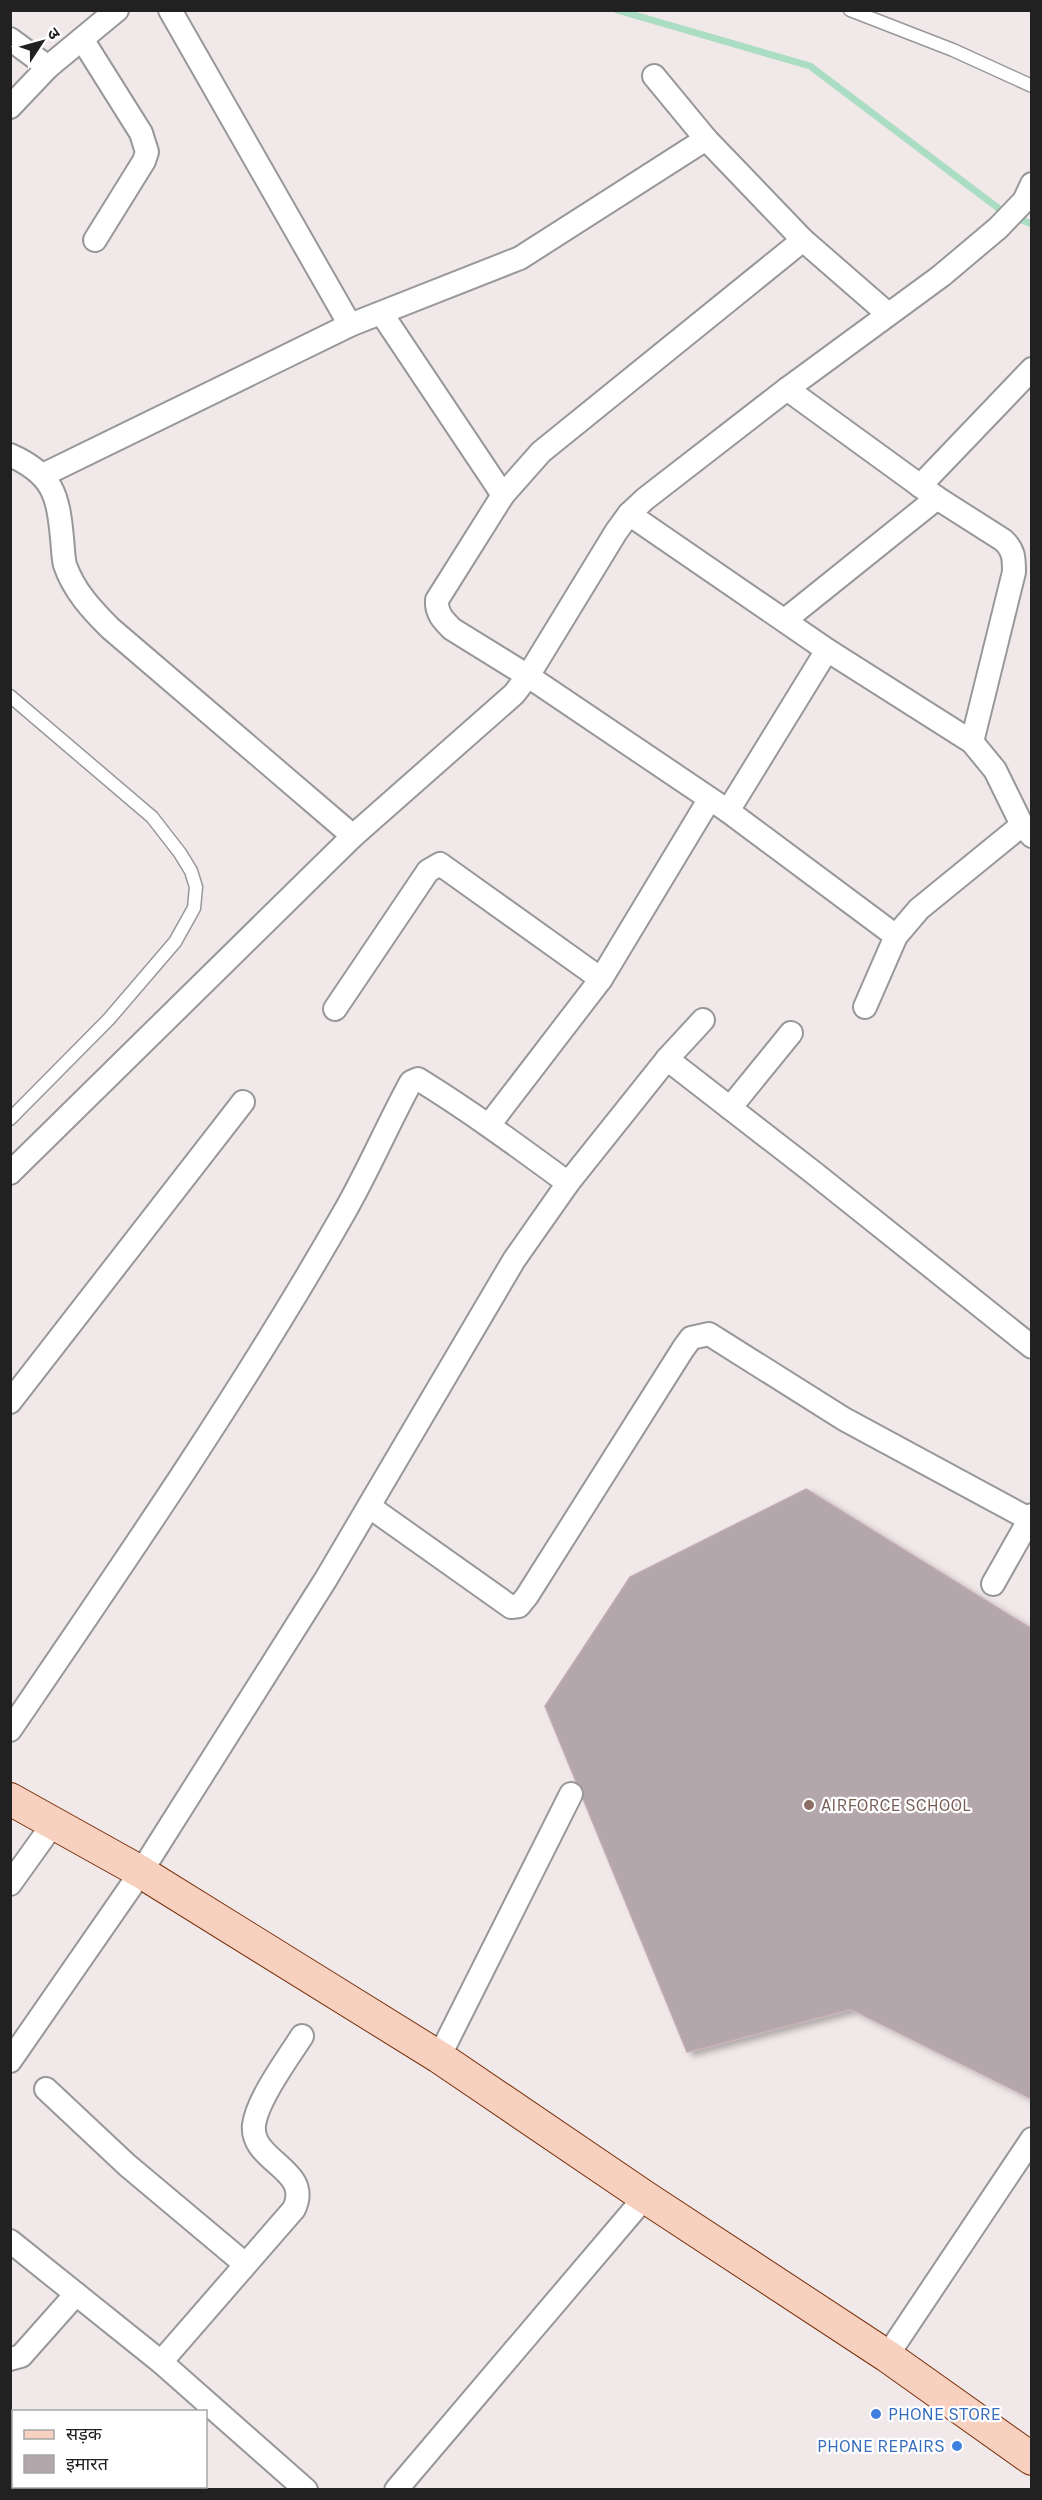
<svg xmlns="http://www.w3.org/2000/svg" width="1042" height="2500" viewBox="0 0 1042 2500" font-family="Karla,'Noto Sans Devanagari',sans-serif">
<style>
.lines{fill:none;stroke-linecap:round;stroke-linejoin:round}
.stream{stroke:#abddc3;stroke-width:7}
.building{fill:#b3a7ab;stroke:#c3abb2;stroke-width:1.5;filter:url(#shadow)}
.lane-casing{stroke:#989898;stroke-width:15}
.street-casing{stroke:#989898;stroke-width:26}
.secondary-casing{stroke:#793008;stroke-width:34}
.lane{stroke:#fff;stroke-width:12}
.street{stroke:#fff;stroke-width:22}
.secondary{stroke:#f8d0bf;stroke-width:32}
.education-dot{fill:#8d6e63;stroke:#fff;stroke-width:2}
.shop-dot{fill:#3f7fe0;stroke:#fff;stroke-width:2}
.labels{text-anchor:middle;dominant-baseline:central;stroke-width:4.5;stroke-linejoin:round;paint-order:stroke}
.education-label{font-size:18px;fill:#785e54;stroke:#fff;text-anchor:start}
.shop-label{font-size:18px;fill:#366cbe;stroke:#fff;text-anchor:start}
</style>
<defs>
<filter id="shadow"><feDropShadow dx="6" dy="4" stdDeviation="3" flood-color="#0004"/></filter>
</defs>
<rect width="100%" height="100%" fill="#f1e8e9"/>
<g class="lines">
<path class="stream" d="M617,10l193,56 196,148 26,10"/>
</g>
<path class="building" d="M806,1489l226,140v470l-181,-90 -164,43 -142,-346 85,-129z"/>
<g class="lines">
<g class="lane-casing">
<g id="lane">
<path d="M850,10l103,40 79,36"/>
<path d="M10,696l142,121 28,36 11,18 5,16 -2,21 -19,34 -66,77 -99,100"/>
</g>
</g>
<g class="street-casing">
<g id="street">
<path d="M170,10l180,315"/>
<path d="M10,39l38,28"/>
<path d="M82,39l59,94 6,19 -3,9 -49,79"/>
<path d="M654,76l52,63 97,101 85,74"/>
<path d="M10,107l38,-40 69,-57"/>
<path d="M803,240l-262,212 -38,43 -66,105c-1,13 6,20 15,29l76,47 200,135 168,125"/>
<path d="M382,314l121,181"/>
<path d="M787,389l150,109 66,42c11,10 11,18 11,32l-42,170"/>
<path d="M10,455c43,19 48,40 52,83 1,9 1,19 3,27 9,26 27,45 45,63l243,208"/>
<path d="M43,475l307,-150 170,-67 186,-119"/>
<path d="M920,486l112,-117"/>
<path d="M629,514l198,136 145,92 23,28 27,55 10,11"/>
<path d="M785,620l152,-122"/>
<path d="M728,811l99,-161"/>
<path d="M865,1007l31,-71 23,-27 103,-84"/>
<path d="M335,1009l93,-138 12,-7 161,115"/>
<path d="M667,1059l147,114 218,174"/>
<path d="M730,1108l61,-75"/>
<path d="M489,1125l112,-146 108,-179"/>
<path d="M10,1173l343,-337 161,-142 14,-18 88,-144 13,-18 16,-15 142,-110 154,-113 57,-48 26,-27 8,-17"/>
<path d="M10,1402l233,-300"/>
<path d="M370,1507l141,100 8,-1 8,-10 156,-247 8,-11 18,-4 135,85 185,100"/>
<path d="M993,1584l39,-69"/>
<path d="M10,1730c116,-170 233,-340 335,-519 24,-42 43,-87 66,-129l7,-3c52,32 101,68 150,104"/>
<path d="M10,1884l43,-60"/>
<path d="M439,2057l132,-263"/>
<path d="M10,2061l131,-189 185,-293 188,-319 54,-77 99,-124 36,-39"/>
<path d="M46,2089l81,76 118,99"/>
<path d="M10,2241l151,121 145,128"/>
<path d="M887,2356l145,-217"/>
<path d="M10,2359l11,-3 55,-62"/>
<path d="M161,2362l133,-153c19,-40 -44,-47 -40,-84 3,-25 34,-67 48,-89"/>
<path d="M91,2486l4,4"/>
<path d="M396,2490l249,-293"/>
</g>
</g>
<g class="secondary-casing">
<path id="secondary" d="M10,1799l131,73 298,185 206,140 242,159 145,103"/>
</g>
<use href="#lane" class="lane"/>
<use href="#street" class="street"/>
<use href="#secondary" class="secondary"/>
</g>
<circle class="education-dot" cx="809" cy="1805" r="6"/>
<g class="shop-dot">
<circle cx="876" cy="2414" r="6"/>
<circle cx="957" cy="2446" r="6"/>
</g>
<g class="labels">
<g class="education-label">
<text x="821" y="1805">AIRFORCE SCHOOL</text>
</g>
<g class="shop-label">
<text x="888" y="2414">PHONE STORE</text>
<text x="945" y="2446" text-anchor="end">PHONE REPAIRS</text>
</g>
</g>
<rect width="1042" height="2500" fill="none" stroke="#212121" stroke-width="24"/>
<rect x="12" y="2410" width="195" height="78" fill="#ffffff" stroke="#a6a6a6" stroke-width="1.5"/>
<rect x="24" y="2430" width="30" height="9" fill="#f8d0bf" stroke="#a6a6a6" stroke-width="1.5"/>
<text x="66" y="2440" font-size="18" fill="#212121">सड़क</text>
<rect x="24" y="2455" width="30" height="18" fill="#b3a7ab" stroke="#a6a6a6" stroke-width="1.5"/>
<text x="66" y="2470" font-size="18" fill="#212121">इमारत</text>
<g transform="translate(42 42) rotate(54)" stroke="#ffffff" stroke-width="4.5" paint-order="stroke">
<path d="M0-4.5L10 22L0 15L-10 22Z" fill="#212121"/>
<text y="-9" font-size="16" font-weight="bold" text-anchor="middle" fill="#212121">उ</text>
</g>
</svg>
